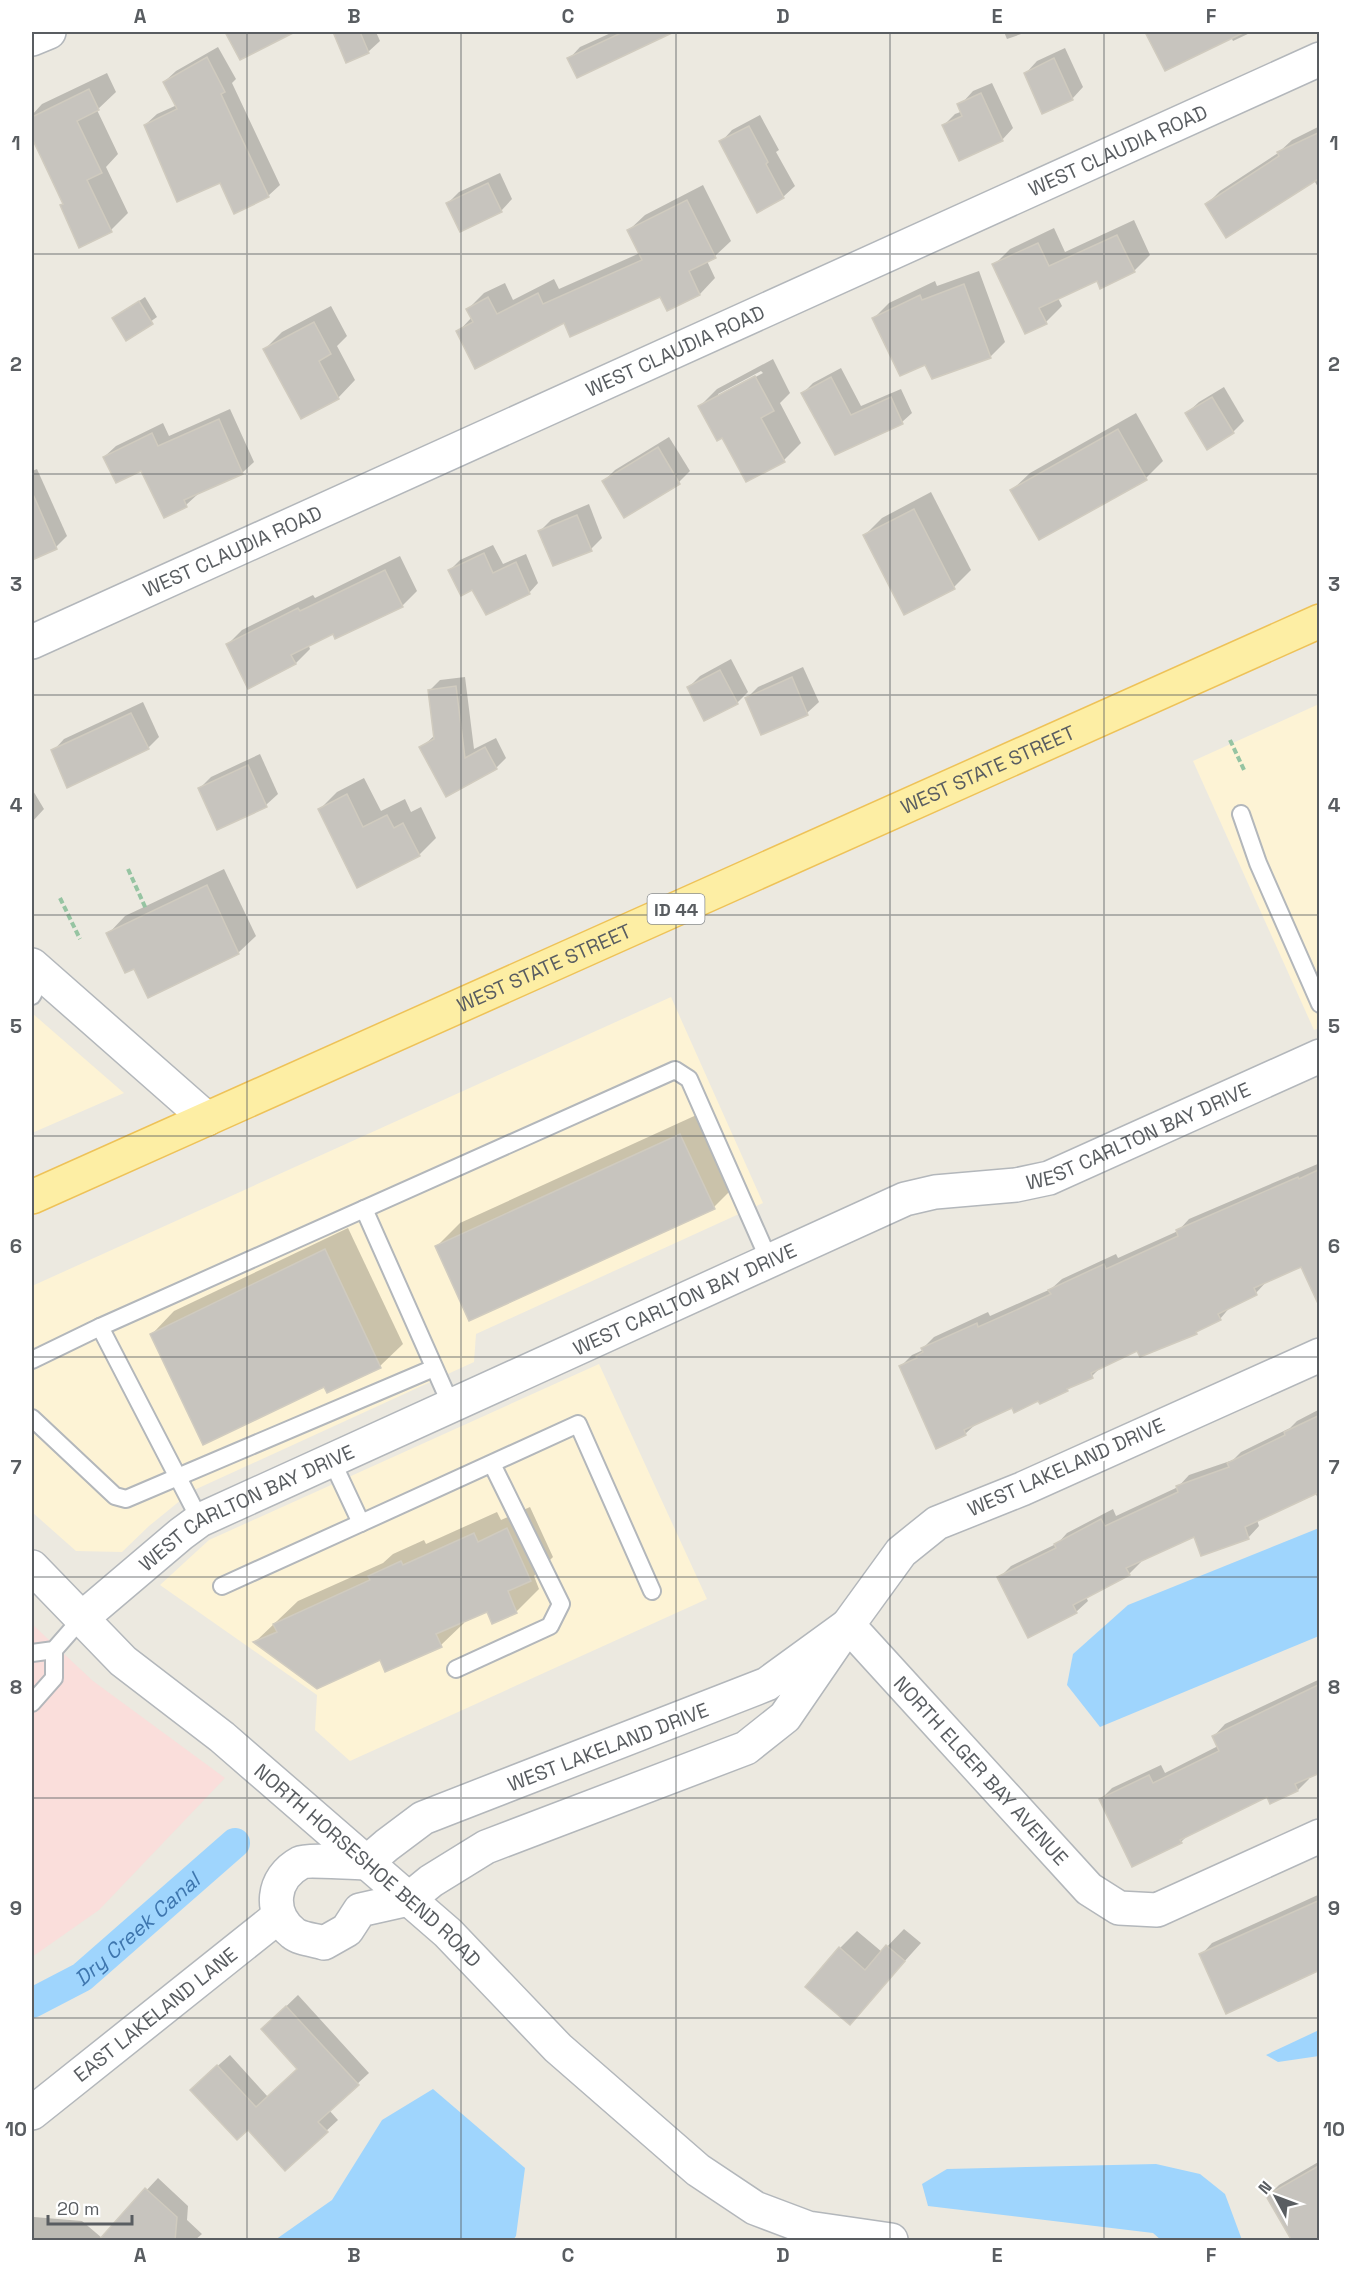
<svg xmlns="http://www.w3.org/2000/svg" width="1351" height="2272" viewBox="0 0 1351 2272" font-family="'Space Grotesk',sans-serif">
<style>
.commercial{fill:#fdf3d5}
.medical{fill:#fadedb}
.water{fill:#9fd5fd}
.shadow{fill:#0003;fill-rule:evenodd}
.lines{fill:none;stroke-linecap:round;stroke-linejoin:round}
.canal{stroke:#9fd5fd;stroke-width:30}
.building{fill:#c7c4be;stroke:#d0cbbf;stroke-width:1.5}
.service-casing{stroke:#b3b7bb;stroke-width:20}
.minor-casing{stroke:#b3b7bb;stroke-width:36}
.primary-casing{stroke:#eec258;stroke-width:36}
.path{stroke:#96c4a2;stroke-width:4;stroke-dasharray:6 3;stroke-linecap:butt}
.service{stroke:#fff;stroke-width:16}
.minor{stroke:#fff;stroke-width:33}
.primary{stroke:#fdeea4;stroke-width:33}
.grid{fill:none;stroke:#595d61;stroke-width:1.5;stroke-opacity:0.55}
.labels{text-anchor:middle;dominant-baseline:central;stroke-width:6;stroke-linejoin:round;paint-order:stroke}
.shield{fill:#fff;stroke:#8b8e90;stroke-width:1.5}
.shield-label{font-size:18px;font-weight:bold;fill:#595d61}
.street-label{font-size:20px;fill:#595d61;stroke:#fff}
.water-label{font-size:21px;font-style:italic;fill:#3e76ae;stroke:#fff}
.neatline{fill:none;stroke:#595d61;stroke-width:2}
.grid-label{font-size:20px;text-anchor:middle;font-weight:bold;fill:#595d61}
</style>
<rect width="100%" height="100%" fill="#ece9e0"/>
<g class="commercial">
<path d="M1319,704v324l-5,2 -121,-269z"/>
<path d="M671,997l92,206 -287,131 -2,28 -282,129 -43,35 -27,26 -46,-1 -44,-39v-226z"/>
<path d="M32,1013l92,80 -92,40z"/>
<path d="M599,1364l108,235 -357,162 -35,-31 2,-35 -157,-110 49,-45z"/>
</g>
<path class="medical" d="M32,1624l61,57 132,97 -126,132 -67,47z"/>
<g class="water">
<path d="M1319,1528v108l-219,91 -33,-42 6,-31 55,-49z"/>
<path d="M1319,2030v26l-41,6 -12,-7z"/>
<path d="M433,2089l92,79 -9,68 -3,4h-238l57,-40 50,-80z"/>
<path d="M1156,2164l44,10 25,20 17,46h-81l-8,-7 -225,-27 -6,-22 25,-15z"/>
</g>
<g class="shadow">
<path d="M227,32h63l-50,26z"/>
<path d="M334,32h42l4,9 -12,11 -21,9z"/>
<path d="M613,32h45l-11,11 -78,16 11,-12z"/>
<path d="M1004,32h23l-20,7z"/>
<path d="M1147,32h105l-19,9 -2,-4 -65,32z"/>
<path d="M218,47l18,32 -4,4 48,102 -12,11 -47,-14 -76,-57 12,-11 20,-9 -13,-23 12,-11z"/>
<path d="M1065,48l18,39 -11,12 -46,-26 11,-12z"/>
<path d="M107,73l9,19 -19,18 21,44 -12,13 22,46 -17,17 -47,-27 -32,-68v-20l10,-11z"/>
<path d="M992,83l21,45 -11,12 -58,-15 11,-11 8,-3 -1,-8 11,-12z"/>
<path d="M760,115l19,35 -3,2 19,34 -12,11 -62,-55 11,-12z"/>
<path d="M1320,126v65l-6,-11 -107,24 13,-13 58,-38 14,-13z"/>
<path d="M500,173l12,26 -11,12 -53,-8 11,-11z"/>
<path d="M703,185l28,56 -16,15 -8,5 8,17 -15,16 -39,1 -96,25 -107,12 14,-15 -4,-8 16,-16 21,-10 8,17 41,-21 5,10 81,-36 -11,-23 16,-15z"/>
<path d="M1134,220l16,35 -16,16 -37,8 -39,19 4,8 -16,16 -52,-57 16,-16 44,-21 11,24z"/>
<path d="M979,271l26,71 -15,15 -64,6 -52,-45 15,-15 46,-22 2,5z"/>
<path d="M145,297l12,20 -31,22 -12,-21z"/>
<path d="M331,306l16,30 -10,10 18,34 -17,18 -73,-49 17,-17z"/>
<path d="M773,359l17,34 -10,10 21,40 -17,17 -61,-24 -23,-30 17,-17zM761,371l2,2 -45,24v-3z"/>
<path d="M841,368l20,38 40,-17 11,24 -10,9 -67,31 -32,-60 10,-10z"/>
<path d="M1224,387l20,34 -11,11 -46,-19 12,-11z"/>
<path d="M230,409l24,53 -12,11 -44,21 -12,11 -44,-36 -38,-12 12,-11 47,-23 6,13z"/>
<path d="M1136,413l27,48 -17,17 -134,12 18,-17z"/>
<path d="M669,437l21,34 -11,11 -75,-1 11,-11z"/>
<path d="M37,469l30,67 -11,11 -24,12v-88z"/>
<path d="M931,492l40,78 -17,17 -89,-52 17,-17z"/>
<path d="M589,504l13,34 -11,11 -51,-18 11,-11z"/>
<path d="M493,545l10,19 23,-10 12,29 -9,10 -79,-23 10,-10z"/>
<path d="M400,556l17,35 -15,15 -66,31 -3,-5 -25,12 2,5 -14,14 -48,24 -20,-43 14,-14 71,-35 2,3z"/>
<path d="M731,659l17,33 -11,11 -48,-16 11,-11z"/>
<path d="M803,667l16,35 -12,11 -45,20 -15,-35 11,-11z"/>
<path d="M465,677l9,72 22,-11 10,20 -10,10 -75,-20 14,-13 -5,-45 10,-10z"/>
<path d="M143,702l16,35 -11,11 -95,3 11,-12z"/>
<path d="M260,754l18,40 -12,11 -48,23 -18,-40 11,-11z"/>
<path d="M364,778l17,33 24,-12 6,13 10,-5 15,31 -17,17 -99,-46 17,-17z"/>
<path d="M32,789l12,20 -12,13z"/>
<path d="M224,869l32,67 -18,17 -103,14 -27,-33 17,-18z"/>
<path d="M703,1112l34,72 -23,23 -277,39 23,-23z"/>
<path d="M1320,1163v98l-18,4 -35,16 -11,12 -25,13 -11,13 -18,8 -6,6 -58,16 -35,16 -11,11 -21,10 -4,4 -55,16 -35,17 -12,11 -65,-67 12,-12 11,-5v-2l11,-11 54,-25 2,4 45,-20 16,-7 11,-10 54,-25 2,4 60,-27 11,-12z"/>
<path d="M348,1228l55,116 -23,22 -55,19 -173,-51 22,-23z"/>
<path d="M1320,1409v89l-2,1 -3,-7 -58,28 2,6 -11,12 -53,-3 -56,25 2,2 -12,12 -43,23 2,4 -12,11 -77,-34 12,-12 47,-23 9,-10 46,-24 3,7 62,-29 11,-12 44,-15 8,-8 49,-24 7,-7z"/>
<path d="M530,1507l23,50 -19,19 5,13 -22,22 -24,11 -5,-12 -25,11 1,2 -23,22 -60,13 -126,-16 43,-41 85,-38 10,-9 31,-14 2,4 71,-32 4,8z"/>
<path d="M1320,1679v92l-12,5 1,3 -11,11 -27,12 -3,-7 -79,39 -8,8 -48,23 -32,-66 11,-11 49,-23 4,8 53,-27 -4,-10 11,-12z"/>
<path d="M1320,1894v74l-119,-13 11,-12z"/>
<path d="M904,1929l17,14 -72,80 -9,-75 17,-17 25,21z"/>
<path d="M298,1995l71,78 -40,37 9,10 -53,49 -81,-91 26,-23 38,42 31,-29 -25,-50z"/>
<path d="M1320,2161v79l-52,-44 11,-11z"/>
<path d="M158,2178l30,28 -1,14 15,14 -7,6h-163v-21l2,-2 48,4 20,17z"/>
</g>
<g class="lines">
<path class="canal" id="s1" d="M32,2003l50,-26 153,-134"/>
</g>
<g class="building">
<path d="M225,32h70l-55,28z"/>
<path d="M333,32h27l9,21 -23,10z"/>
<path d="M623,32h51l-97,46 -10,-20z"/>
<path d="M1145,32h100l-80,39z"/>
<path d="M207,57l18,35 -4,2 48,103 -35,17 -14,-31 -43,19 -33,-77 33,-16 -14,-27z"/>
<path d="M1054,58l19,42 -31,14 -18,-41z"/>
<path d="M89,89l10,21 -22,11 25,52 -15,7 25,52 -33,16 -19,-43 3,-1 -31,-66v-21z"/>
<path d="M981,93l22,48 -44,20 -17,-36 20,-9 -5,-12z"/>
<path d="M749,126l19,36 -2,2 18,34 -27,15 -38,-72z"/>
<path d="M1320,132v46l-94,60 -21,-34 74,-48 -2,-4z"/>
<path d="M488,183l14,29 -42,20 -14,-29z"/>
<path d="M687,200l29,58 -27,13 11,24 -33,16 -7,-14 -90,40 -6,-14 -89,46 -19,-38 17,-9 -7,-13 22,-12 9,17 41,-21 5,11 99,-44 -15,-30z"/>
<path d="M1117,235l18,37 -35,17 -3,-8 -58,27 8,16 -22,10 -33,-70 46,-21 11,23z"/>
<path d="M964,284l27,74 -59,21 -7,-14 -25,11 -28,-58 48,-23 2,5z"/>
<path d="M139,301l14,23 -27,17 -14,-23z"/>
<path d="M314,322l17,32 -12,7 20,38 -38,20 -38,-70z"/>
<path d="M755,376l19,35 -13,7 24,44 -39,20 -24,-44 -5,3 -19,-35z"/>
<path d="M831,377l20,38 40,-18 12,27 -68,31 -34,-62z"/>
<path d="M1212,397l22,36 -27,17 -22,-37z"/>
<path d="M219,419l24,55 -59,26 3,7 -23,11 -23,-47 -25,12 -13,-26 49,-24 6,13z"/>
<path d="M1118,429l29,51 -108,60 -29,-50z"/>
<path d="M658,447l22,37 -56,34 -22,-37z"/>
<path d="M32,492l25,57 -25,11z"/>
<path d="M914,509l41,80 -51,26 -41,-80z"/>
<path d="M577,515l15,36 -39,15 -15,-35z"/>
<path d="M484,553l9,20 23,-11 14,32 -44,21 -14,-25 -11,6 -13,-26z"/>
<path d="M385,570l18,37 -68,32 -2,-5 -42,21 5,9 -48,25 -22,-45 72,-36 2,3z"/>
<path d="M720,670l18,34 -34,17 -17,-34z"/>
<path d="M792,677l16,38 -47,20 -16,-37z"/>
<path d="M456,686l9,72 20,-11 12,22 -51,28 -27,-50 15,-8 -6,-49z"/>
<path d="M131,713l18,36 -82,39 -16,-38z"/>
<path d="M248,765l19,42 -50,23 -19,-42z"/>
<path d="M347,794l16,33 24,-12 7,13 9,-5 17,33 -63,32 -39,-79z"/>
<path d="M207,885l32,69 -91,44 -14,-29 -9,4 -19,-40z"/>
<path d="M680,1134l35,75 -246,112 -34,-75z"/>
<path d="M1320,1169v139l-19,-41 -47,21 3,7 -39,19 3,6 -25,12 1,2 -57,23 -3,-6 -46,22 2,5 -26,11 1,2 -28,13 -2,-3 -24,12 -2,-5 -48,22 2,5 -30,14 -37,-83 18,-8 -1,-2 7,-4 -2,-4 56,-25 1,4 45,-20 28,-13 -3,-4 56,-26 2,5 72,-33 -2,-6 122,-53 1,2z"/>
<path d="M325,1249l56,119 -54,25 -3,-6 -121,58 -53,-111z"/>
<path d="M1320,1415v77l-75,35 4,12 -48,17 -7,-19 -68,31 4,7 -57,30 4,8 -49,25 -31,-61 59,-29 -2,-4 47,-25 4,7 73,-34 -2,-6 53,-19 -2,-4 58,-28 -1,-3z"/>
<path d="M507,1528l24,53 -23,10 9,22 -25,11 -5,-12 -51,22 6,13 -57,25 -5,-12 -63,29 -64,-47 24,-10 -4,-8 97,-44 -2,-4 33,-15 2,4 71,-32 4,9z"/>
<path d="M1320,1684v89l-25,11 3,7 -28,13 -3,-7 -87,43 2,3 -50,24 -33,-68 50,-24 4,8 66,-32 -7,-15z"/>
<path d="M1320,1900v70l-94,44 -27,-60z"/>
<path d="M886,1945l19,16 -55,64 -45,-38 34,-40 26,23z"/>
<path d="M286,2006l73,79 -41,37 10,10 -43,39 -37,-41 -11,10 -47,-50 27,-25 39,42 41,-38 -36,-40z"/>
<path d="M1320,2165v76h-28l-26,-45z"/>
<path d="M145,2188l32,29 -2,24h-77z"/>
</g>
<g class="lines">
<g class="service-casing">
<g id="service">
<path d="M1241,814l17,49 62,141"/>
<path d="M32,996l11,-21"/>
<path d="M364,1209l87,196"/>
<path d="M32,1360l68,-33"/>
<path d="M32,1418l83,78 11,3 308,-131"/>
<path d="M331,1459l30,64 217,-99 74,167"/>
<path d="M200,1520l-100,-193 575,-257 14,9 80,181"/>
<path d="M222,1586l139,-63"/>
<path d="M32,1653l22,-3 28,-32"/>
<path d="M456,1669l94,-43 11,-22 -69,-140"/>
<path d="M32,1703l22,-25v-28"/>
</g>
</g>
<g class="minor-casing">
<g id="minor">
<path d="M32,39l17,-7"/>
<path id="s2" d="M32,642l1288,-583"/>
<path d="M32,965l175,154"/>
<path id="s3" d="M1320,1355l-298,134 -85,34 -36,29 -53,73 241,264 30,19 38,2 163,-74"/>
<path id="s4" d="M32,1567l91,94 99,76 226,196 110,115 140,122 57,38 53,20 83,12"/>
<path id="s5" d="M82,1618l99,-84 19,-14 705,-321 30,-7 81,-7 33,-7 271,-122"/>
<path d="M848,1625l-63,92 -39,31 -260,99 -55,34 -22,18 -49,11 -13,20 -23,13c-9,-3 -24,-4 -31,-10 -25,-20 -21,-55 7,-70 8,-4 54,0 66,0l21,-18 36,-27 344,-134z"/>
<path id="s6" d="M32,2113l247,-197"/>
</g>
</g>
<g class="primary-casing">
<g id="primary">
<path id="s7" d="M32,1197l1288,-576"/>
</g>
</g>
<g class="path">
<path d="M1230,740l15,32"/>
<path d="M128,869l18,40"/>
<path d="M60,898l20,41"/>
</g>
<use href="#service" class="service"/>
<use href="#minor" class="minor"/>
<use href="#primary" class="primary"/>
</g>
<path class="grid" d="M247,32v2208M461,32v2208M676,32v2208M890,32v2208M1104,32v2208M32,254h1288M32,474h1288M32,695h1288M32,915h1288M32,1136h1288M32,1357h1288M32,1577h1288M32,1798h1288M32,2018h1288"/>
<g class="labels">
<rect class="shield" x="647.5" y="894" width="57" height="30" rx="4.5"/>
<g class="shield-label">
<text x="676" y="909">ID 44</text>
</g>
<g class="street-label">
<text stroke="none"><textPath href="#s2" startOffset="1192">WEST CLAUDIA ROAD</textPath></text>
<text stroke="none"><textPath href="#s2" startOffset="706">WEST CLAUDIA ROAD</textPath></text>
<text stroke="none"><textPath href="#s2" startOffset="220">WEST CLAUDIA ROAD</textPath></text>
<text stroke="none"><textPath href="#s7" startOffset="1047">WEST STATE STREET</textPath></text>
<text stroke="none"><textPath href="#s7" startOffset="561">WEST STATE STREET</textPath></text>
<text stroke="none"><textPath href="#s5" startOffset="1172">WEST CARLTON BAY DRIVE</textPath></text>
<text stroke="none"><textPath href="#s5" startOffset="686">WEST CARLTON BAY DRIVE</textPath></text>
<text transform="translate(1066 1467) rotate(-24)">WEST LAKELAND DRIVE</text>
<text stroke="none"><textPath href="#s5" startOffset="200">WEST CARLTON BAY DRIVE</textPath></text>
<text transform="translate(608 1747) rotate(-21)">WEST LAKELAND DRIVE</text>
<text stroke="none"><textPath href="#s3" startOffset="752">NORTH ELGER BAY AVENUE</textPath></text>
<text stroke="none"><textPath href="#s4" startOffset="450">NORTH HORSESHOE BEND ROAD</textPath></text>
<text stroke="none"><textPath href="#s6" startOffset="158">EAST LAKELAND LANE</textPath></text>
</g>
<g class="water-label">
<text stroke="none"><textPath href="#s1" startOffset="129">Dry Creek Canal</textPath></text>
</g>
</g>
<rect width="1351" height="2272" fill="none" stroke="#ffffff" stroke-width="66"/>
<g transform="translate(1276 2197) rotate(311)" stroke="#ffffff" stroke-width="4.5" paint-order="stroke">
<path d="M0-4.5L10 22L0 15L-10 22Z" fill="#595d61"/>
<text y="-9" font-size="16" font-weight="bold" text-anchor="middle" fill="#595d61">N</text>
</g>
<path d="M48 2215v9h84v-9" fill="none" stroke="#595d61" stroke-width="3"/>
<text x="57" y="2215" font-size="18" fill="#595d61" stroke="#ffffff" stroke-width="4.5" paint-order="stroke">20 m</text>
<rect x="33" y="33" width="1285" height="2206" class="neatline"/>
<g class="grid-label">
<text x="140" y="23">A</text>
<text x="354" y="23">B</text>
<text x="568" y="23">C</text>
<text x="783" y="23">D</text>
<text x="997" y="23">E</text>
<text x="1211" y="23">F</text>
<text x="16" y="150">1</text>
<text x="1334" y="150">1</text>
<text x="16" y="371">2</text>
<text x="1334" y="371">2</text>
<text x="16" y="591">3</text>
<text x="1334" y="591">3</text>
<text x="16" y="812">4</text>
<text x="1334" y="812">4</text>
<text x="16" y="1033">5</text>
<text x="1334" y="1033">5</text>
<text x="16" y="1253">6</text>
<text x="1334" y="1253">6</text>
<text x="16" y="1474">7</text>
<text x="1334" y="1474">7</text>
<text x="16" y="1694">8</text>
<text x="1334" y="1694">8</text>
<text x="16" y="1915">9</text>
<text x="1334" y="1915">9</text>
<text x="16" y="2136">10</text>
<text x="1334" y="2136">10</text>
<text x="140" y="2262">A</text>
<text x="354" y="2262">B</text>
<text x="568" y="2262">C</text>
<text x="783" y="2262">D</text>
<text x="997" y="2262">E</text>
<text x="1211" y="2262">F</text>
</g>
</svg>
